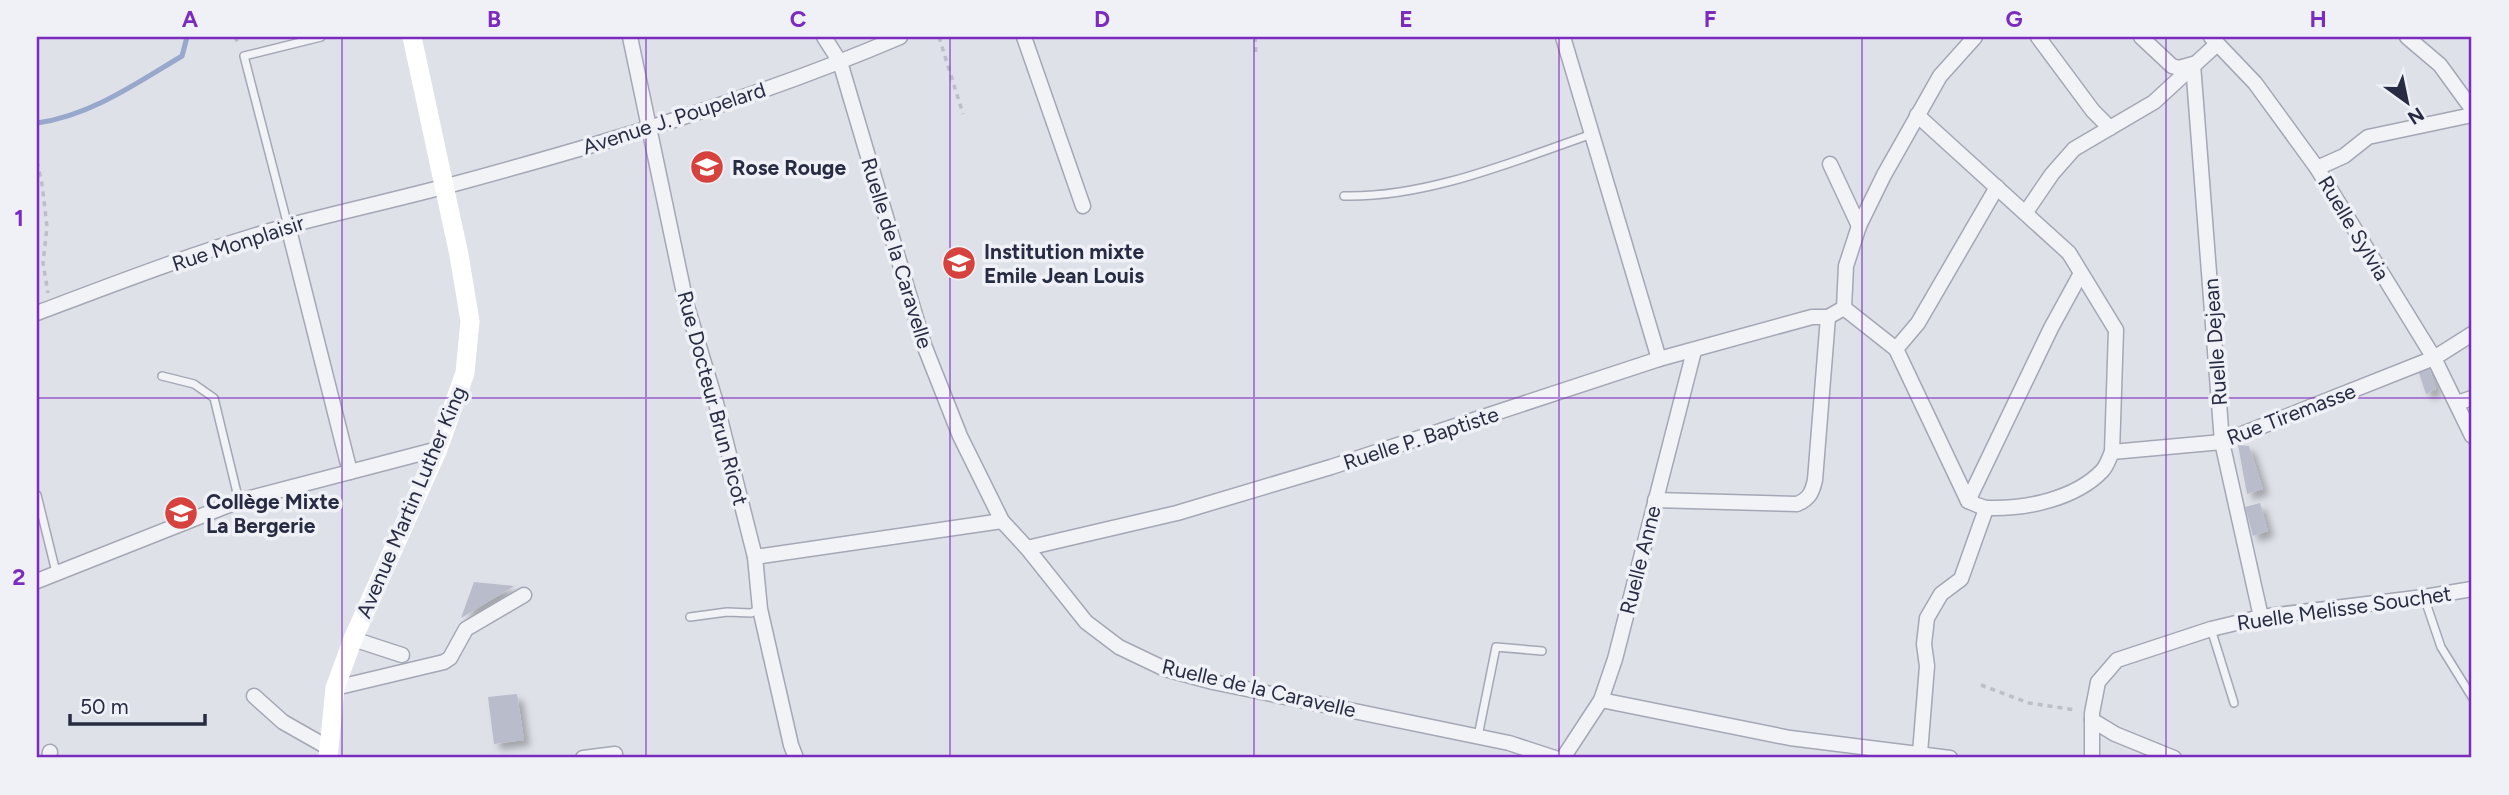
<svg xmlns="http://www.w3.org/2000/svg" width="2509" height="795" viewBox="0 0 2509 795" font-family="Figtree,sans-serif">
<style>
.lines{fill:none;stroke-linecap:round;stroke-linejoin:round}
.stream{stroke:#98a7cc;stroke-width:5}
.building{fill:#b9bcca;filter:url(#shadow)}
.lane-casing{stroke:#a4a7b4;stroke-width:10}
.street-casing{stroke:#a4a7b4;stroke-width:17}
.path{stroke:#bdbfc8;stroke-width:3.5;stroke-dasharray:5 5;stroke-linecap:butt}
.lane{stroke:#f2f3f7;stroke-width:7}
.street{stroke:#f2f3f7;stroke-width:14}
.secondary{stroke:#fff;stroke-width:19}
.grid{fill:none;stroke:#7b2cbf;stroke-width:2;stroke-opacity:0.55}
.labels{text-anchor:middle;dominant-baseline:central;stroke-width:7;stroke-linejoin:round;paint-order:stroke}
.street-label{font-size:21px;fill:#272c42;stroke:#eff1f7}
.poi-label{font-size:21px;font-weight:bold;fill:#272c42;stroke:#eff1f7;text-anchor:start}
.neatline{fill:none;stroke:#7b2cbf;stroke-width:2.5}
.grid-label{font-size:23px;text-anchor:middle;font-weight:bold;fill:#7b2cbf}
</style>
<defs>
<filter id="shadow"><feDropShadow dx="6" dy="6" stdDeviation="3.5" flood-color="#0004"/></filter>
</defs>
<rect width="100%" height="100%" fill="#dfe1e9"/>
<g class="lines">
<path class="stream" d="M37,123c53,-7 100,-40 145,-67l5,-19"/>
</g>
<g class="building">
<path d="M2427,361l9,28 -10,5 -10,-30z"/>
<path d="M2238,445l11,1 14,43 -16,5z"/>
<path d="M2260,503l8,28 -15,5 -8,-29z"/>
<path d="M474,582l40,4 -53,32z"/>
<path d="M517,694l7,46 -30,4 -6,-47z"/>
</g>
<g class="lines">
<g class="lane-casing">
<g id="lane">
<path d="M1344,196c82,2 171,-35 248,-62"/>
<path d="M288,226l-44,-170 77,-19"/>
<path d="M162,376l32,8 20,14 25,103"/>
<path d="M37,495l19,77"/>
<path d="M2424,597l17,50 31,50"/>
<path d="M690,617l37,-5 24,1 9,-4"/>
<path d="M2211,629l23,74"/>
<path d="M1478,736l18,-89 46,4"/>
</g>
</g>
<g class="street-casing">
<g id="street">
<path d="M630,37l56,266 30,100 39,154 5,52 31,136 5,13"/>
<path d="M824,37l16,25 84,283 36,91 42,85 25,27 59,74 33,25 46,22 48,13 296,61 46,15"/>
<path d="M1024,37l59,169"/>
<path d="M1563,37l96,322"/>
<path d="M2038,37l55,74 17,17"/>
<path d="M2141,37l31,29 7,2 14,-4 29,378 39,175"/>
<path d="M2211,37l44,46 62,85 117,190 38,78"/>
<path d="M2407,37l33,28 32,44"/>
<path d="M1917,115l152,138 47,77 -4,122"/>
<path d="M1830,164l29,62"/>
<path d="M2317,168l27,-12 24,-19 104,-22"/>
<path d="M2026,212l26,-38 22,-25 80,-47 63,-58"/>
<path d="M288,226l62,246"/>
<path d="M1844,308l2,-42 13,-40 25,-51 56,-99 35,-39"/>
<path d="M37,313c82,-31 165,-63 250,-87 53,-14 107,-26 160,-40 152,-41 308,-87 453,-149"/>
<path d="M1896,349l22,-26 79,-136"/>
<path d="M2457,403l15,-5"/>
<path d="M1655,500l142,4c12,-5 15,-11 18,-24l13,-163"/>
<path d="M1968,501l83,-173 29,-53"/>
<path d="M1027,548l150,-35 154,-46 328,-108 153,-42h16l16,-9 52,41 72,152c7,3 14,7 21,7 37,1 86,-9 113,-37 5,-5 7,-13 10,-19l110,-10 212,-84 38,-24"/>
<path d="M755,557l247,-36"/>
<path d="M37,581l202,-80 199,-52"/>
<path d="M353,639l49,16"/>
<path d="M335,688l109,-26 6,-4 16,-29 58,-34"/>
<path d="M254,696l29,26 44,25"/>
<path d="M1601,700l189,38 160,20"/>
<path d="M2092,720l23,14 59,24"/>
<path d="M1920,753l7,-87 -3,-22 3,-26 14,-24 20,-15 25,-70"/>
<path d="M49,758l1,-6"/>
<path d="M583,758l32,-4"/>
<path d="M1563,758l38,-58 14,-41 79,-308"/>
<path d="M2092,758v-45l6,-31 19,-22 94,-31 50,-12 163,-20 48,-8"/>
</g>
</g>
<g class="path">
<path d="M235,37l4,8"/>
<path d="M939,37l24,77"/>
<path d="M1255,37l1,20"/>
<path d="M37,162l5,22 5,43 -4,36 5,30"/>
<path d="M1981,685l48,18 47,7"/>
</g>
<use href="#lane" class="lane"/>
<use href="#street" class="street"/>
<path class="secondary" d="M328,758l7,-70 18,-49 85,-190 27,-76 5,-52 -11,-66 -47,-218"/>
</g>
<path class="grid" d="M342,37v721M646,37v721M950,37v721M1254,37v721M1559,37v721M1862,37v721M2166,37v721M37,398h2435"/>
<defs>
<g id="school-disc" transform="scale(1.75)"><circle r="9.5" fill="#d6423d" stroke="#eff1f7"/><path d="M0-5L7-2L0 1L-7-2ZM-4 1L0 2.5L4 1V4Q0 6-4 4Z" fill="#fff"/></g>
</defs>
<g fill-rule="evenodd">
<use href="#school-disc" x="707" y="167"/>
<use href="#school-disc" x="959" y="263"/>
<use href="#school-disc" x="181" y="513"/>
</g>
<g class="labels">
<g class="street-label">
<text transform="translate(674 118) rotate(-18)">Avenue J. Poupelard</text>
<text transform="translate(2354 228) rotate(59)">Ruelle Sylvia</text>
<text transform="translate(238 243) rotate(-18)">Rue Monplaisir</text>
<text transform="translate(897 253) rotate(73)">Ruelle de la Caravelle</text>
<text transform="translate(2215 342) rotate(-94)">Ruelle Dejean</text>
<text transform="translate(713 398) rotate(75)">Rue Docteur Brun Ricot</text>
<text transform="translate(2291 414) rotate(-21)">Rue Tiremasse</text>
<text transform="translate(1421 438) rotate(-18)">Ruelle P. Baptiste</text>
<text transform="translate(411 502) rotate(-67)">Avenue Martin Luther King</text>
<text transform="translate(1640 560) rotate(-76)">Ruelle Anne</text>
<text transform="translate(2344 608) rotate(-8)">Ruelle Melisse Souchet</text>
<text transform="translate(1259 688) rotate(13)">Ruelle de la Caravelle</text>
</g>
<g class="poi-label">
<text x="732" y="167">Rose Rouge</text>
<text x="984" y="251">Institution mixte<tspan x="984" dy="24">Emile Jean Louis</tspan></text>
<text x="206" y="501">Collège Mixte<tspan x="206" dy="24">La Bergerie</tspan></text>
</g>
</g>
<rect width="2509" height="795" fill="none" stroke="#eff1f7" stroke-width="77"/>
<g transform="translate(2407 102) rotate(147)" stroke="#eff1f7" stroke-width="5" paint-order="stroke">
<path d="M0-5L12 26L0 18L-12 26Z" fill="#272c42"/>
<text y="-10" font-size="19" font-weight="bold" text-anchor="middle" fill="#272c42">N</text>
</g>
<path d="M70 714v10h135v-10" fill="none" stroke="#272c42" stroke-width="3.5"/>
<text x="80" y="714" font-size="21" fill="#272c42" stroke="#eff1f7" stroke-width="5" paint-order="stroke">50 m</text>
<rect x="38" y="38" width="2432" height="718" class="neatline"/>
<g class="grid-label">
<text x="190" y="27">A</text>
<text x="494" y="27">B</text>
<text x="798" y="27">C</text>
<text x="1102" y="27">D</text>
<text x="1406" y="27">E</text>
<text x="1710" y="27">F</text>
<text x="2014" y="27">G</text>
<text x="2318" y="27">H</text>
<text x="19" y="226">1</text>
<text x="19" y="585">2</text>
</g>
</svg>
